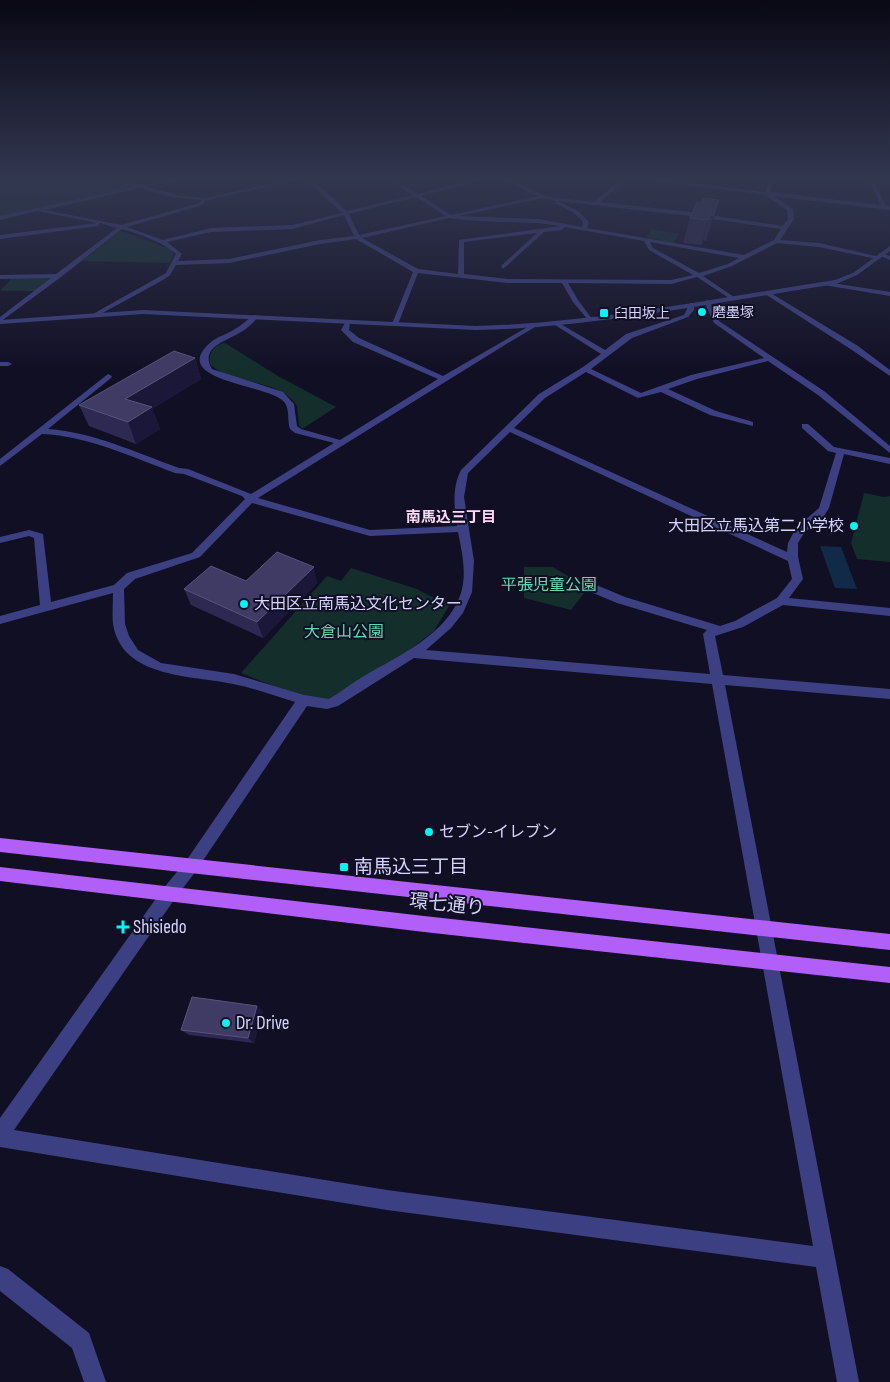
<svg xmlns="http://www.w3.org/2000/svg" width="890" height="1382" viewBox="0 0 890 1382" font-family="'Sofia Sans Condensed','Noto Sans JP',sans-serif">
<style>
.green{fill:#132e2b}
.water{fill:#102a48}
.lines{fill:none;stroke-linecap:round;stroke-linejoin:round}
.minor{fill:#3c4082;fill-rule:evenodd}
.tertiary{fill:#3c4082;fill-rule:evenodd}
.primary{fill:#b25ff9;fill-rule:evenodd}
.wall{fill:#2e2952}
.shaded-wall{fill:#1b1738}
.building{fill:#403b64;stroke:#57537c}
.poi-dot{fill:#09f3f5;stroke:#110f24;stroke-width:2}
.labels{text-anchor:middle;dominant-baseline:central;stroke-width:4;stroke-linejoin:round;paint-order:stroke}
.far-poi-label{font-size:14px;fill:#d5d4fd;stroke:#110f24;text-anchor:start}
.far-neighbourhood-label{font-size:15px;font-weight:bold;fill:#fed6f3;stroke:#110f24}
.poi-label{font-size:16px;fill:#d5d4fd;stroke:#110f24;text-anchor:start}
.park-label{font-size:16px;fill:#62dbb2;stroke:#110f24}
.near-poi-label{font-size:19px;fill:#d5d4fd;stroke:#110f24;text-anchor:start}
.near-street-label{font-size:19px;fill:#d5d4fd;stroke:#110f24}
</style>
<rect width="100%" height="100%" fill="#110f24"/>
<g class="green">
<path d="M0,178h111l25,9 -136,30z"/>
<path d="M652,229l27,5 -5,9 -28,-6z"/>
<path d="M121,231l49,18 4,5 -4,9 -88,-2z"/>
<path d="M12,278h41l-17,13h-36z"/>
<path d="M225,343l53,33 58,31 -34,22 -3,-4 -2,-19c-18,-29 -64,-19 -87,-42 -3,-11 5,-19 15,-21z"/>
<path d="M864,493l20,4 6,-1v66l-33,-3 -6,-16z"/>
<path d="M524,567h29l35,21 -17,22 -47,-12z"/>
<path d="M351,568l66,21 32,17 -15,25 -26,20 -78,50 -32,-5 -57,-23 86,-97 14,5z"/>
</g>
<path class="water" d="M820,546l21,1 16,42 -22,-1z"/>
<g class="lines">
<g class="minor">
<path d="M112,178c11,0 21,8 31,7 16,-1 32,-7 48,-7l-44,9 35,9 24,2 -3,7 -76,22 36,13 48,-12 81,-3 50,-12 -37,-35h5l37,33 66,-16 -26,-17h6l25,16 61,-16h9l-67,18 30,19 87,-19 -38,-18h7l42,19 45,5 29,-24h5l-28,24 90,10 93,14 5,-7 -1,-9 -22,-15 -131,-17h17l114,14 5,-14h4l-4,14 111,13 -14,-27h11l12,4v2l-18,-4 14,25 4,1v4l-117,-14 20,13 1,10 -14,21 39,3 61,14 -3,2 -58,-12 -42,-4 -45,23 -29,10 31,21v2l-2,1 -35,-23 -26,7 -103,-1 10,17 14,19 -3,2 -16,-19 -11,-19h-54l-90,-10 -20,51 -3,2 -3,-2 21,-52 -57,-33 -36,5 -91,19 -53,2 -6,10 -7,5 -66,36h-4v-2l73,-41 10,-19c-15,-13 -35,-19 -54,-25l-61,48 -61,45v-5l51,-39 -51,1v-4l56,-1 61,-46 -17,-5 -2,3 -98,13v-4l97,-12 -60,-12 -37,9v-4l135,-29zM140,188l31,9 30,3 -2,3 -78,22 -76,-15zM416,197l30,19 -87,19 -10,-21zM543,198l14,3 -2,2 19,10 9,9 -1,5 -43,-8 -80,-3zM558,201l132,15 91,13 -7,11 -30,15 -157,-27 2,-6 -11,-11zM344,215l10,21 -34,4 -91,19 -51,2 4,-7 -15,-12 44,-10 81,-3zM449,218c37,6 75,2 112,8l-102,14 -1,34 -40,-5 -56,-31zM564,227l80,14 5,9 44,25 -22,5 -163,-1 -44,-5v-32l73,-9 -36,33 2,3 41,-37 18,-2zM650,242l89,16 -11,6 -29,9 -46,-25z"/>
<path d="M879,253l11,3v4l-11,-5z"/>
<path d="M826,282l64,10v4l-66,-11 -1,-1z"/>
<path d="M765,292h4l89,54 32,24v6l-38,-26 -87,-56z"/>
<path d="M707,300l3,2 9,19 105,70 66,55v7l-72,-58 -50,-34 -71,18 -29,10 48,22 37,11v4l-43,-11 -49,-23 -23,6 -52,-26 -41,26 -31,30 273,124 1,-9 8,-15 23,-20 17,-55 -8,-2 -26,-23v-4h6l26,23 56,11v6l-46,-10 -15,54 -5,8 -20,17 -6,10v14l5,22 -14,19 101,10v8l-107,-11 -40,22 -28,9 8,39 167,14v10l-165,-14 134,697h-22l-21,-115 -429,-57 -387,-63v-29l162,-228 24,-29 109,-159c-20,-6 -41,-14 -62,-18 -41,-9 -111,-5 -120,-60 -1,-10 0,-21 0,-31l-113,31v-8l40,-11 -6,-67 -5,-2 -29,7v-6l29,-7 14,4 8,68 63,-17 13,-12 65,-20 53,-54 -3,-3 -58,-22 -9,-1c-43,-16 -87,-37 -133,-39l-42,32v-7l108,-85 4,2 -1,2 -63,51c45,3 89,24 131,39l9,1 63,25 83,-51 -39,-10 -5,-4c-3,-8 0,-18 -5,-26 -12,-19 -120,-21 -74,-61 7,-6 17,-8 24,-13 7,-4 13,-10 19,-14l5,1c-5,6 -11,12 -18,16 -14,9 -42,15 -29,37l71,23 11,12 3,22 4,3 39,11 98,-61 -85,-37 -12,-12 5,-9h4l-1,9 10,8 84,38 88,-51h4v2l-27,16 -250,155 112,32 87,-4c-3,-18 -5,-39 4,-56l78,-76 44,-27 18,-13 -46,-29v-2h4l46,27 21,-16 58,-19 6,-12h4v7l-6,7 -56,21 -41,31 50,24 50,-18 73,-17 -50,-35 -10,-21zM510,432l278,129 4,18 -15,19 -42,23 -15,5 -95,-29 -31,-13h-8l-1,3 1,3 31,13 90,27 -4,4 7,40 -284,-24 25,-22 12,-15 9,-21 2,-31 -10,-64 4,-24zM252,503l118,33 88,-4c4,20 9,41 3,61 -13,41 -63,63 -97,83 -12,7 -23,16 -35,23l-25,-4 -70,-21 -73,-11 -23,-13 -9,-14 -4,-12 -1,-35 11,-10 65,-22zM414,658l298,26 101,562 -426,-56 -373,-60 160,-230 22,-29 111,-165 20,3 11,-3z"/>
<path d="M0,362h8l4,2 -4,2h-8z"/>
<path d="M0,1266l8,3 81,64 17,49h-22l-12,-34 -72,-57z"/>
</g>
<g class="tertiary">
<path d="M296,178h10l-102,23 -3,-2z"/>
<path d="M890,246v5l-33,24 -21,9c-118,18 -241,44 -360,46l-333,-16 -143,10v-4l143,-10 333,16c120,-3 240,-28 359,-46l18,-7z"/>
</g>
<g class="primary">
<path d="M0,838l890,96v16l-890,-98z"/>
<path d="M0,867l424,49 466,51v16l-466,-51 -424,-51z"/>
</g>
</g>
<g class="wall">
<path d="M719,200l-7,24 -6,17 -3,-1 -2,5 -18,-2 7,-25 11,-15z"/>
<path d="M195,358l6,21 -49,30 8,20 -24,15 -47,-18 -10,-21z"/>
<path d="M246,581l71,2 -54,55 -72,-33 -7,-16z"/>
<path d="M263,1011l-9,32 -65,-8 -8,-5z"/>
</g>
<g class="shaded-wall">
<path d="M719,200l-7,24 -6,17 7,-25z"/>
<path d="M710,215l-7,25 -2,5 7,-25z"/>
<path d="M195,358l6,21 -49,30 8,20 -24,15 -8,-22 -3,-23z"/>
<path d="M314,567l3,16 -54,55 -6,-16z"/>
<path d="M257,1006l6,5 -9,32 -6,-5z"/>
</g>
<g class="building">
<path d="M703,198l16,2 -6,16 -3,-1 -2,5 -18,-2 7,-16 4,1z"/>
<path d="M174,351l21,7 -70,41 27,8 -24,15 -49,-17z"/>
<path d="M277,552l37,15 -57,55 -73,-33 27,-23 35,15z"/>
<path d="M192,997l65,9 -9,32 -67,-8z"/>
</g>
<linearGradient id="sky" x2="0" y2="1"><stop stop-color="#090814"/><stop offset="0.48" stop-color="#323750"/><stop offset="1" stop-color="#323750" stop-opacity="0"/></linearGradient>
<rect width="890" height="372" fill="url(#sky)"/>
<g class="poi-dot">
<circle cx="702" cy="312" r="5"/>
<rect x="599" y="308" width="10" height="10" rx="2.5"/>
<circle cx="854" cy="526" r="5"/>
<circle cx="244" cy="604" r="5"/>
<circle cx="429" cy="832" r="5"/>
<rect x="339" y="862" width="10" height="10" rx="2.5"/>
<path d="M120.5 919.5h5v5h5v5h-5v5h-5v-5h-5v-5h5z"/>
<circle cx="226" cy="1023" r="5"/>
</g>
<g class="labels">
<g class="far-poi-label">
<text x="712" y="312">磨墨塚</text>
<text x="614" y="313">臼田坂上</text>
</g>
<g class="far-neighbourhood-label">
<text x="451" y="517">南馬込三丁目</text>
</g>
<g class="poi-label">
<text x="844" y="526" text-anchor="end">大田区立馬込第二小学校</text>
<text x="254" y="604">大田区立南馬込文化センター</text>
<text x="439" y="832">セブン-イレブン</text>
</g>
<g class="park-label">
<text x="549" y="585">平張児童公園</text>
<text x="344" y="632">大倉山公園</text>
</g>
<g class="near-poi-label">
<text x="354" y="867">南馬込三丁目</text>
<text x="133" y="927">Shisiedo</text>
<text x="236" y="1023">Dr. Drive</text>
</g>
<g class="near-street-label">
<text transform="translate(447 905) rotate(6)">環七通り</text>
</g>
</g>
</svg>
